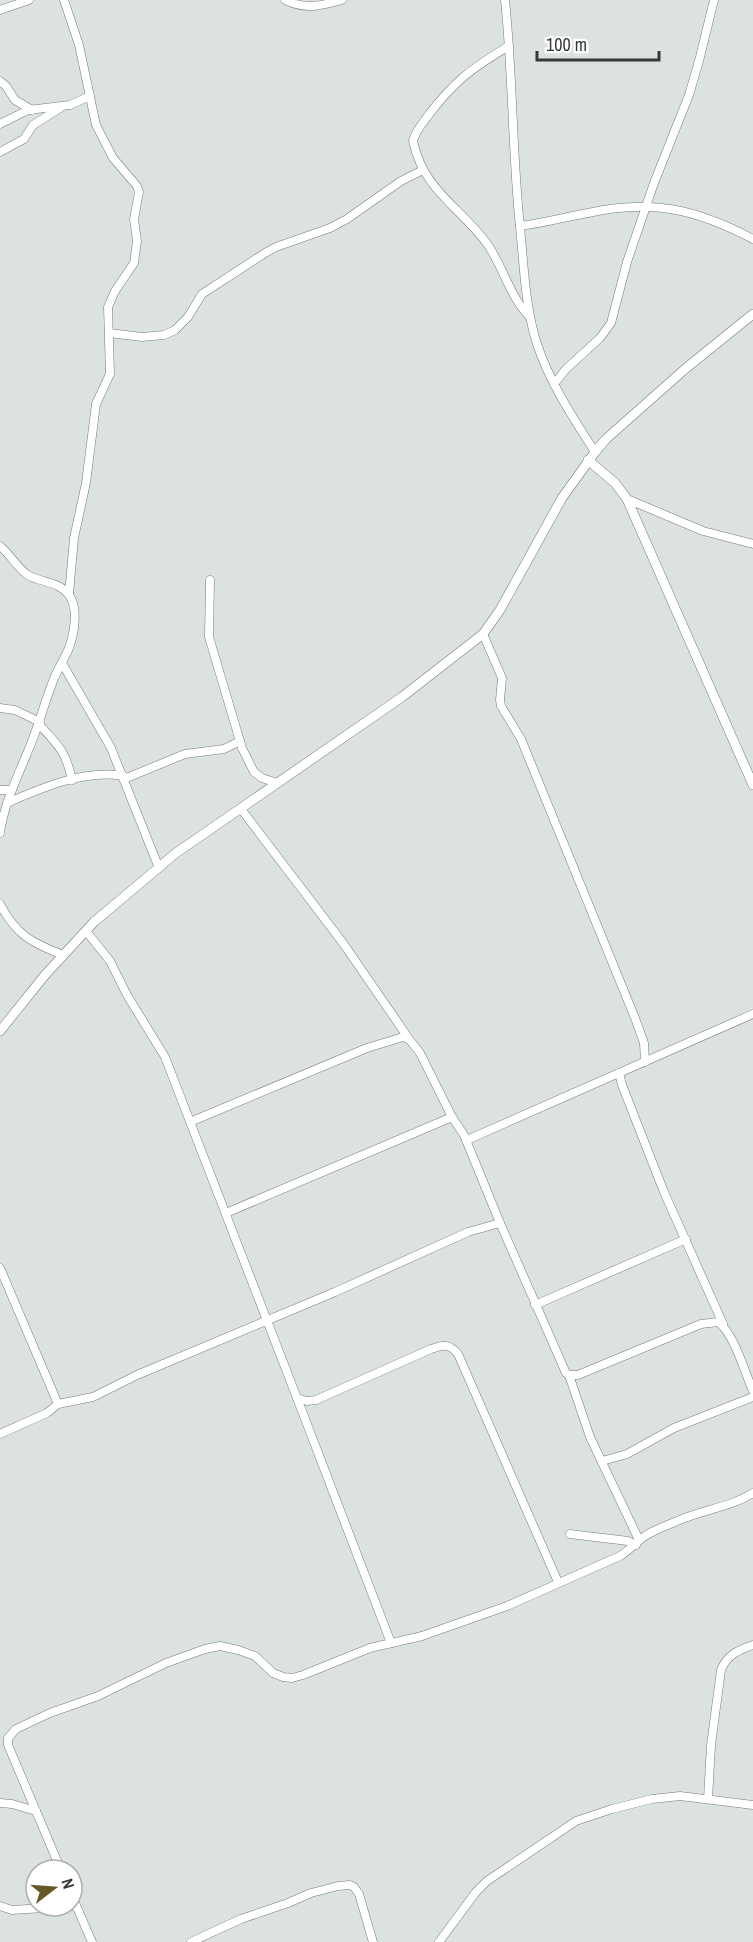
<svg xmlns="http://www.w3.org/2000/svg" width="753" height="1942" viewBox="0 0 753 1942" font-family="'Archivo Narrow',sans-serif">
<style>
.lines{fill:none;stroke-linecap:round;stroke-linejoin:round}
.minor-casing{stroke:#757b7b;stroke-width:9}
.tertiary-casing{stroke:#757b7b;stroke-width:10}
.minor{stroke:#fff;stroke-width:8}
.tertiary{stroke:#fff;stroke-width:9}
</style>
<rect width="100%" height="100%" fill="#dce2e2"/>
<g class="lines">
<g class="minor-casing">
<g id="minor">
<path d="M64,0l15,45 17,80 17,33 24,28 2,6 -5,27 3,22 -3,22 -19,28 -7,16 2,67 -14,30 -10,79 -12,55 -5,56"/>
<path d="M285,0c20,10 36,6 57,0"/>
<path d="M505,0c8,76 7,151 15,227 4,39 5,80 17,117 13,39 36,74 58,108"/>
<path d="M0,10l29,-10"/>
<path d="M509,46c-37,22 -55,35 -82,71 -5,7 -12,15 -14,24 11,51 48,66 75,104 16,24 22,52 42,72"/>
<path d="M0,81l6,5 9,14 17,10"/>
<path d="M0,124l28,-14 42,-5 20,-9"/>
<path d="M0,152l24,-13 9,-14 27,-17"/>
<path d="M520,226c23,-3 45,-9 68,-13 64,-14 108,-4 165,26"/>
<path d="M109,333l33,4 22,-2 11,-5 13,-13 14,-23 63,-41 11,-6 54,-19 17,-9 54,-38 22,-11"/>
<path d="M554,384l12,-15 34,-31 11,-15 16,-61 27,-79 35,-88 10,-34 15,-61"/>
<path d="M627,499l76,32 50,13"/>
<path d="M0,546c10,8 18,23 28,29 13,8 31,6 41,20 10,13 5,39 0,53 -5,12 -12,22 -16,33 -9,23 -15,47 -25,70 -11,27 -24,53 -28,82"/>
<path d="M210,580l-1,57 33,111 12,24 8,6 15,5"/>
<path d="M483,634l19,44 -2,22 1,6 20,33 114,279 9,25 1,19"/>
<path d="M62,663l49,85 48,120"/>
<path d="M0,708l15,2 25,12"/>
<path d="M39,724c20,23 26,25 33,56"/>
<path d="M124,779l61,-25 39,-5 16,-8"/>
<path d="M0,790h11"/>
<path d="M7,803c34,-15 78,-34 116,-27"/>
<path d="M241,809l102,134 66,96"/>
<path d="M0,904c16,31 32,39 63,51"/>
<path d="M86,931l24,30 17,34 38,62 132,341 10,3 9,-1 115,-51c12,-4 18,-6 27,5l100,228"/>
<path d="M619,1073l3,12 42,107 59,132"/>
<path d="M190,1122l177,-74 36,-11 6,2 11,14 32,64 12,18 36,88 66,150 3,2h9l123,-51 17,-2c16,11 27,51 35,69"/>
<path d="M467,1140l286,-126"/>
<path d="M226,1213l226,-96"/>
<path d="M0,1268l58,136"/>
<path d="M535,1305l151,-66"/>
<path d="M569,1375l21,62 49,103"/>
<path d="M297,1398l94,245"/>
<path d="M0,1434l47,-21 11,-9 35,-7 44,-22 198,-83 133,-60 32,-9"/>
<path d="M602,1461l25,-7 47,-26 79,-31"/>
<path d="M570,1534l58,7 8,4"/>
<path d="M708,1799l3,-54 10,-75c6,-15 17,-20 32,-25"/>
<path d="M0,1803l12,1 24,7"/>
<path d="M61,1870l-53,-125v-7l8,-9 34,-16 48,-17 68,-33 39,-14 15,-3 18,4 17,6 18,17 10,4 9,1 11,-3 67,-27 52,-12 85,-30 113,-50c10,-6 16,-14 25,-20 9,-6 20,-10 30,-14 25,-12 54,-14 78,-29"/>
<path d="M72,1896l20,46"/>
<path d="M0,1906l12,4 64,-4"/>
<path d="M191,1942l50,-23 47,-16 23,-10 27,-7 12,-1 4,2 5,7 14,48"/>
<path d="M439,1942l37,-50 11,-11 89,-60 36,-12 40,-10 28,-3 73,9"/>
</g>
</g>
<g class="tertiary-casing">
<g id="tertiary">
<path d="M588,460l27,23 12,16 126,286"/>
<path d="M0,1031l45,-56 49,-53 82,-69 226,-156 81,-63 17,-24 62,-112 33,-46 11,-13 79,-70 68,-55"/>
</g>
</g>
<use href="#minor" class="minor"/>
<use href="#tertiary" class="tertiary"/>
</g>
<g transform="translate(54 1888) rotate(73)"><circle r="28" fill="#ffffff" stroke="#aeafaf" stroke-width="1.5"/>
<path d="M0-4.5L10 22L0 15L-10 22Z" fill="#655926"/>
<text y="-9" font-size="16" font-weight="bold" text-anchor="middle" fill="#353838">N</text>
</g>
<path d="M537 51v9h122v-9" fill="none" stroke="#353838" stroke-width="3"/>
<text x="546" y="51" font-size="18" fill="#353838" stroke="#ffffff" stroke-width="4.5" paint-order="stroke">100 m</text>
</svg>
